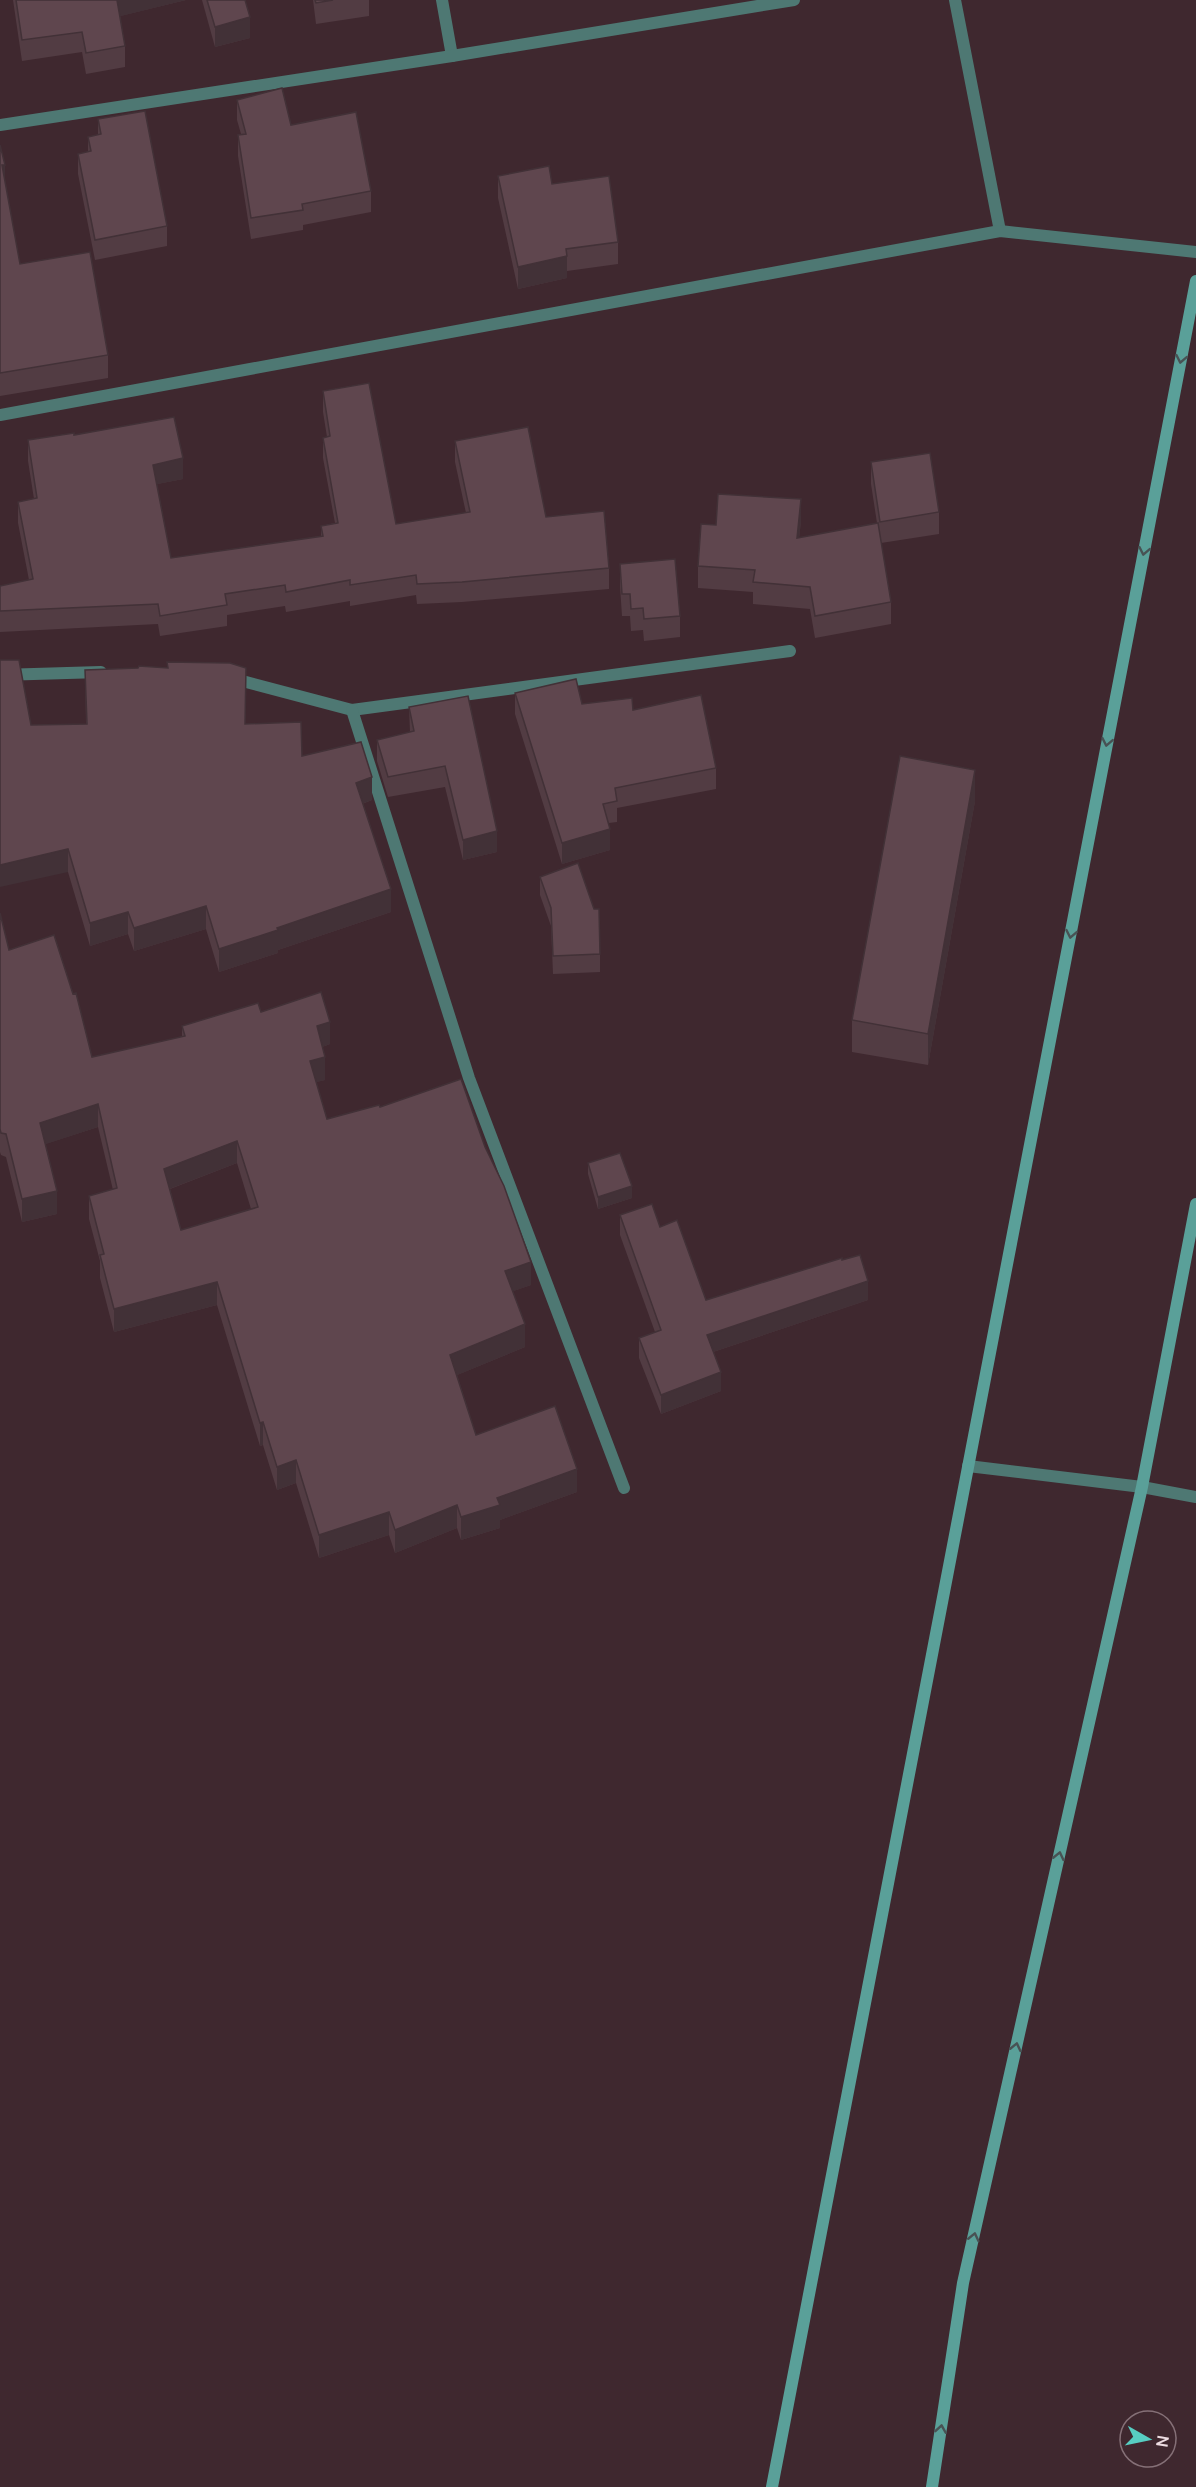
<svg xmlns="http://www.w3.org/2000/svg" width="1196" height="2487" viewBox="0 0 1196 2487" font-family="Manrope,sans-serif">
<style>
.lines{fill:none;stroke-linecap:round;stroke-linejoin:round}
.street{stroke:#4e7873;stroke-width:12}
.secondary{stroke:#5aa099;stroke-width:12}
.wall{fill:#523c43;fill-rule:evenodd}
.shaded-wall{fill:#423137}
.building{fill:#5f464e;stroke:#423137;stroke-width:1.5;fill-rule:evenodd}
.oneway{stroke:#485254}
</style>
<rect width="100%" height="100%" fill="#3f282f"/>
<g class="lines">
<g class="street">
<path d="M442,0l10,56"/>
<path d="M955,0l45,231"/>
<path d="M0,125l452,-69 342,-56"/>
<path d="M0,415l1000,-184 196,21"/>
<path d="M0,675l101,-3"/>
<path d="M231,678l121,32 438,-59"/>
<path d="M352,710l117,368 155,410"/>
<path d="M968,1466l174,21 54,10"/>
</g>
<g class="secondary">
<path d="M772,2487l424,-2206"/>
<path d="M932,2487l31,-204 179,-796 54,-283"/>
</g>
</g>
<g class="wall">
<path d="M13,0h173l-66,16 5,30v21l-39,7 -4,-22 -60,9z"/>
<path d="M202,0h43l5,38 -35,9z"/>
<path d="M313,0h56v16l-53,8z"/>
<path d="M237,100l54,25 80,66v21l-68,13v5l-52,9 -13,-83v-21l3,-1 -4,-14z"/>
<path d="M98,119l69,107v20l-72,14 -17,-86v-20l10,-2v-15l10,-2z"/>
<path d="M0,145l5,36 15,83 88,91v23l-108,18z"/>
<path d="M498,176l54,8 66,58v22l-51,7v7l-49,11 -20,-91z"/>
<path d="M323,391l73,133 70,-11 -11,-51v-21l154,127v21l-147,13 -45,2 -1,-9 -66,11v-5l-64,11 -1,-6 -58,9v11l-67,10 -2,-12 -158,8v-46l29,-6 -11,-57v-21l16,-3 -6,-38v-21l46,-5 109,44 -26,5 14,74 150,-22v-10l14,-3 -12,-65v-20l4,-1 -4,-25z"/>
<path d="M871,462l68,50v22l-58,9 10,59v22l-76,14 -5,-29 -57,-5v-12l-55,-4v-22l18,-41 85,-4 -2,17 78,-15 -6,-39z"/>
<path d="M620,564l60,52v21l-36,4 -1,-11 -12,1 -1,-15h-8l-2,-30z"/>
<path d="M167,662l79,62 56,32 70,44 -10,4 29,108 -113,38v3l-59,19 -13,-43 -72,22 -6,-17 -38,12 -22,-74 -37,-147 55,-1 -1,-54 82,-2z"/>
<path d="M515,693l67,11 51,6 83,58v21l-99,19v14l-8,1 1,27 -48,14 -47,-150z"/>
<path d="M409,707l88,145 -34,8 -18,-73 -57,10 -11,-36v-21l33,-8z"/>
<path d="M975,801l-47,264 -76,-13v-32z"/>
<path d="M540,877l60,77v18l-47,2 -2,-48 -11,-31z"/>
<path d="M0,913l9,37 83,107 90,-20v-11l79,-14 69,32 -8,3 3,33 -9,2 11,37 53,-12 151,178 -18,6 12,56 -68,28 19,60 101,57 -77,28v8l-39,12 -4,-12 -62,25 -6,-18 -70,23 -23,-75 -19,7 -14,-45 -3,1 -43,-141 -103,27 -14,-54v-17l-11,-42v-23l24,-6 -15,-63 -53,17 12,70 -35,8 -16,-65 -5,-2 -1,-3zM237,1163l14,46 -70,21 -11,-41z"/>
<path d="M588,1163l44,35 -34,11 -10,-35z"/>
<path d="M620,1215l40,12 46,73h162l-155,52 8,39 -60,23 -22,-56v-20l16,-6 -35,-97z"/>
</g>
<g class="shaded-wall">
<path d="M117,0h69l-69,17z"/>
<path d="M250,17v21l-35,9v-20z"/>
<path d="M2,165h3v23z"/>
<path d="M567,256v22l-49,11v-22z"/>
<path d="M183,458v21l-30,6v-20z"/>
<path d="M801,499v22l-4,39v-22z"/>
<path d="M975,770v31l-47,264v-31z"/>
<path d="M372,777v23l-16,6v-23z"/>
<path d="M610,829v21l-48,14v-21z"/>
<path d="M497,831v21l-34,8v-20z"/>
<path d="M68,849v23l-68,15v-22z"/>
<path d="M391,889v23l-113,38v3l-59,19v-23l58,-21z"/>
<path d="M206,906v23l-72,22v-23z"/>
<path d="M128,912v22l-38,12v-23z"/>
<path d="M330,1022v22l-13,5v-23z"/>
<path d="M325,1057v23l-15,4v-23z"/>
<path d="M98,1104v23l-58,19v-23z"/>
<path d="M237,1141v22l-73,28v-22z"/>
<path d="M632,1186v12l-34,11v-12z"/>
<path d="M57,1191v23l-35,8v-23z"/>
<path d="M531,1262v23l-26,9v-23z"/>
<path d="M868,1281v19l-161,54v-19z"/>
<path d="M217,1282v23l-103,27v-23z"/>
<path d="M525,1324v23l-75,31v-23z"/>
<path d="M721,1372v19l-60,23v-19z"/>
<path d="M263,1422v23l-3,1v-23z"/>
<path d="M296,1460v23l-19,7v-23z"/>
<path d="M577,1469v23l-77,28v8l-39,12v-23l36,-19z"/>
<path d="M457,1505v23l-62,25v-23z"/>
<path d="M389,1512v23l-70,23v-23z"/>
</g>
<g class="building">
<path d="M16,0h101l8,46 -39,7 -4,-21 -60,8z"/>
<path d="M207,0h38l5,17 -35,10z"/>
<path d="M315,0h18l-17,3z"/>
<path d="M282,88l9,37 65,-13 15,79 -69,13 1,6 -52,8 -13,-83 8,-1 -9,-34z"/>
<path d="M145,111l22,115 -72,14 -17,-86 13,-3 -3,-14 13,-3 -3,-15z"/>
<path d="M0,145l5,20h-3l18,99 70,-12 18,103 -108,18z"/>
<path d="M549,166l3,18 57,-8 9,66 -52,7 1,7 -49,11 -20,-91z"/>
<path d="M369,383l27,141 74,-12 -15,-71 73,-14 18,90 58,-6 5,57 -147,14 -45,2 -1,-9 -66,10v-5l-64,12 -1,-7 -60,9 2,11 -67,11 -2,-12 -158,7v-25l33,-7 -15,-77 19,-4 -9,-58 46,-7v2l100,-18 9,41 -30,7 18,93 152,-22 -2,-10 17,-3 -15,-85 7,-2 -7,-45z"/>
<path d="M930,453l9,59 -59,10 -9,-60z"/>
<path d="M718,494l83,5 -4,39 81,-15 13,79 -76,14 -5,-29 -57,-5 2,-12 -57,-4 3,-42 15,1z"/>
<path d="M675,559l5,57 -36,3 -1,-11 -12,1 -1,-15h-8l-2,-30z"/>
<path d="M0,660h19l12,65 56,-1 -2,-54 53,-2 1,-2 29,2 -1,-6 63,1 16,5 -1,56 56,-2 1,34 59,-14 11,35 -16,6 35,106 -114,39 1,2 -59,19 -13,-43 -72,22 -6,-16 -38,11 -22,-74 -68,16z"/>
<path d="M576,679l6,25 50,-6 1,12 68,-15 15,73 -101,20 2,13 -14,3 7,25 -48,14 -47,-150z"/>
<path d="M468,696l29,135 -34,9 -18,-74 -57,11 -11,-37 37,-9 -5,-24z"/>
<path d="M900,756l75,14 -47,264 -76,-14z"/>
<path d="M578,863l16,46h5l1,45 -47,2 -2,-48 -11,-31z"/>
<path d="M0,913l9,37 45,-15 19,59 3,-1 16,64 93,-21 -3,-10 76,-23 3,9 60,-20 9,30 -13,4 8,31 -15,4 17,58 52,-14 1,2 81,-28 24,68 19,39 27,76 -26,9 20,53 -75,31 26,80 79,-29 22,63 -80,29 3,7 -39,12 -4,-12 -62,25 -6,-18 -70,23 -23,-75 -19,7 -14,-45 -3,1 -43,-141 -103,27 -14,-54 4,-1 -15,-58 28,-8 -19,-84 -58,19 17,68 -35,8 -16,-65 -5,-1 -1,-4zM237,1141l21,66 -77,23 -17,-61z"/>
<path d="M620,1153l12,33 -34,11 -10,-34z"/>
<path d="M652,1204l8,23 17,-7 29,80 136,-42v2l18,-5 8,26 -161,54 14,37 -60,23 -22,-57 22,-8 -41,-115z"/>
</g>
<defs><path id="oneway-chevron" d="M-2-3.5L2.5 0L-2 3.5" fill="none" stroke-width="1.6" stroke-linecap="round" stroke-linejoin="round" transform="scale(1.5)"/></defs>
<g class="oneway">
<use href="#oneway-chevron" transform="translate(1181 359) rotate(101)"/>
<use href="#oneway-chevron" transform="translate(1144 551) rotate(101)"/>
<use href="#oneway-chevron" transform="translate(1107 742) rotate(101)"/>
<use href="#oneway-chevron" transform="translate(1071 934) rotate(101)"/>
<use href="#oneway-chevron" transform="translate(1059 1856) rotate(-77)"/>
<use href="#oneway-chevron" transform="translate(1016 2047) rotate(-77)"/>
<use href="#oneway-chevron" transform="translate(974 2237) rotate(-77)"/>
<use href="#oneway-chevron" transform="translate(941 2429) rotate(-81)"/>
</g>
<g transform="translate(1148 2439) rotate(99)"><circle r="28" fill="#3f282f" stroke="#857077" stroke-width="1.5"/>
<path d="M0-4.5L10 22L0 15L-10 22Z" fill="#57cec2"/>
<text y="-9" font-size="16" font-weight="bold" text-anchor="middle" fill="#eddde2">N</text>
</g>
</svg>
